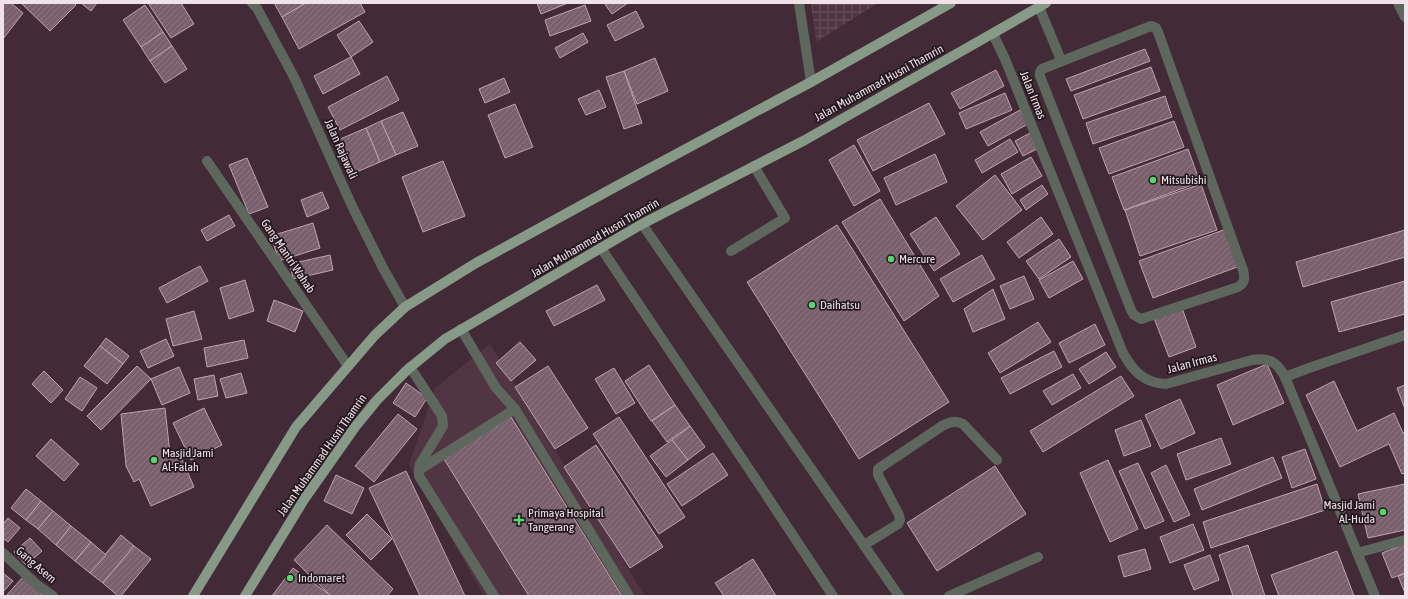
<svg xmlns="http://www.w3.org/2000/svg" width="1408" height="599" viewBox="0 0 1408 599" font-family="'Asap Condensed',sans-serif">
<style>
.built{fill:#523543}
.industrial{fill:url(#industrial-grid)}
.building{fill:url(#building-hatch);stroke:#c0a2b0}
.lines{fill:none;stroke-linecap:round;stroke-linejoin:round}
.lane{stroke:#5e675e;stroke-width:10}
.street{stroke:#5e675e;stroke-width:10}
.primary{stroke:#879a88;stroke-width:10}
.poi-dot{fill:#5ad56e;stroke:#21171c;stroke-width:1.5}
.labels{text-anchor:middle;dominant-baseline:central;stroke-width:3.5;stroke-linejoin:round;paint-order:stroke}
.street-label{font-size:12px;fill:#f1e2e9;stroke:#21171c}
.poi-label{font-size:12px;fill:#f1e2e9;stroke:#21171c;text-anchor:start}
</style>
<defs>
<pattern id="industrial-grid" width="8" height="8" patternUnits="userSpaceOnUse"><rect width="8" height="8" fill="#523543"/><path d="M0 4h8M4 0v8" fill="none" stroke="#6b525e"/></pattern>
<pattern id="building-hatch" width="6" height="6" patternUnits="userSpaceOnUse"><rect width="6" height="6" fill="#7a5f6c"/><path d="M-1 1l2-2M0 6l6-6M5 7l2-2" fill="none" stroke="#8d7681"/></pattern>
</defs>
<rect width="100%" height="100%" fill="#422a36"/>
<path class="built" d="M490,344l155,252h-161l-75,-131 26,-77z"/>
<path class="industrial" d="M811,3h67l-62,39z"/>
<g class="building">
<path d="M3,3h8l12,10 -20,26z"/>
<path d="M21,3h53l2,2 -26,26z"/>
<path d="M81,3h16l-6,8z"/>
<path d="M148,3h33l13,21 -23,14z"/>
<path d="M274,3h32l-24,14z"/>
<path d="M306,3h54l5,9 -66,37 -17,-32z"/>
<path d="M537,3h31l-27,11z"/>
<path d="M604,3h24l-16,11z"/>
<path d="M145,5l18,27 -22,15 -18,-27z"/>
<path d="M585,5l6,16 -41,15 -5,-16z"/>
<path d="M636,11l8,16 -29,14 -8,-16z"/>
<path d="M359,21l14,21 -22,15 -14,-22z"/>
<path d="M163,32l9,14 -22,15 -9,-14z"/>
<path d="M583,33l5,9 -28,16 -5,-10z"/>
<path d="M172,46l15,23 -22,14 -15,-22z"/>
<path d="M1145,49l5,12 -79,30 -5,-12z"/>
<path d="M351,57l9,17 -37,20 -9,-18z"/>
<path d="M655,58l13,33 -31,13 -13,-33z"/>
<path d="M1151,67l9,24 -77,28 -9,-24z"/>
<path d="M996,70l8,16 -44,23 -9,-16z"/>
<path d="M624,71l18,52 -18,6 -18,-52z"/>
<path d="M387,76l12,24 -59,30 -12,-23z"/>
<path d="M504,78l6,14 -25,11 -6,-14z"/>
<path d="M599,90l7,17 -20,8 -8,-16z"/>
<path d="M1005,93l7,17 -46,19 -7,-16z"/>
<path d="M1165,96l7,21 -79,27 -7,-21z"/>
<path d="M929,103l16,31 -72,37 -16,-31z"/>
<path d="M515,104l18,43 -28,11 -17,-43z"/>
<path d="M1020,110l8,14 -40,22 -8,-14z"/>
<path d="M403,112l15,34 -22,9 -15,-34z"/>
<path d="M381,121l15,34 -16,7 -14,-34z"/>
<path d="M1174,121l10,26 -75,27 -10,-26z"/>
<path d="M366,128l14,34 -28,12 -14,-34z"/>
<path d="M1032,132l7,16 -16,8 -8,-15z"/>
<path d="M1010,139l8,13 -36,21 -7,-13z"/>
<path d="M854,145l26,46 -26,15 -25,-46z"/>
<path d="M1188,149l12,33 -76,28 -12,-33z"/>
<path d="M935,154l12,28 -51,23 -12,-27z"/>
<path d="M1031,157l11,19 -30,18 -11,-20z"/>
<path d="M247,158l21,49 -19,7 -20,-49z"/>
<path d="M443,161l22,55 -42,16 -21,-55z"/>
<path d="M995,175l27,35 -39,30 -27,-34z"/>
<path d="M1201,184l16,46 -77,26 -15,-46z"/>
<path d="M1042,185l6,9 -22,16 -6,-10z"/>
<path d="M322,192l7,16 -22,9 -6,-17z"/>
<path d="M880,199l59,97 -35,25 -62,-99z"/>
<path d="M229,215l6,11 -28,15 -6,-11z"/>
<path d="M936,217l24,37 -26,17 -24,-37z"/>
<path d="M1041,217l12,17 -34,24 -12,-16z"/>
<path d="M313,223l7,25 -41,13 -8,-25z"/>
<path d="M837,225l112,177 -90,57 -112,-177z"/>
<path d="M1226,229l14,37 -87,32 -14,-37z"/>
<path d="M1405,230v27l-102,30 -7,-25z"/>
<path d="M1059,239l12,18 -32,22 -13,-18z"/>
<path d="M330,255l3,15 -40,9 -3,-15z"/>
<path d="M982,255l13,24 -42,23 -13,-23z"/>
<path d="M1073,261l10,18 -34,19 -10,-18z"/>
<path d="M200,266l8,15 -41,22 -8,-15z"/>
<path d="M1024,276l10,23 -24,10 -10,-23z"/>
<path d="M245,280l9,31 -25,8 -9,-31z"/>
<path d="M1405,281v33l-66,18 -8,-30z"/>
<path d="M597,285l8,15 -51,26 -8,-15z"/>
<path d="M993,289l12,30 -32,13 -9,-23z"/>
<path d="M274,300l29,11 -8,21 -28,-11z"/>
<path d="M1182,308l14,39 -27,10 -15,-39z"/>
<path d="M194,311l8,28 -29,7 -7,-27z"/>
<path d="M1038,322l13,20 -51,31 -12,-20z"/>
<path d="M1095,324l10,21 -36,18 -10,-20z"/>
<path d="M106,338l23,18 -6,8 -23,-18z"/>
<path d="M166,339l8,17 -26,12 -8,-17z"/>
<path d="M244,340l4,18 -41,9 -3,-19z"/>
<path d="M520,342l16,18 -25,21 -15,-18z"/>
<path d="M100,346l23,18 -16,20 -23,-18z"/>
<path d="M1054,351l8,16 -52,27 -9,-16z"/>
<path d="M1106,352l10,15 -27,17 -10,-15z"/>
<path d="M1267,364l17,39 -51,22 -16,-40z"/>
<path d="M649,365l26,40 -24,16 -26,-40z"/>
<path d="M137,366l14,13 -50,51 -14,-14z"/>
<path d="M548,366l40,62 -33,21 -40,-62z"/>
<path d="M179,367l11,26 -28,12 -11,-26z"/>
<path d="M614,368l21,35 -19,11 -21,-35z"/>
<path d="M44,371l19,19 -12,13 -19,-19z"/>
<path d="M241,373l6,20 -21,5 -6,-19z"/>
<path d="M1073,374l8,14 -29,17 -9,-14z"/>
<path d="M214,375l4,21 -20,4 -4,-21z"/>
<path d="M1121,376l13,20 -91,56 -13,-21z"/>
<path d="M80,377l17,11 -15,23 -17,-12z"/>
<path d="M1334,381l23,50 37,-18 9,20 2,-1v41l-3,1 -13,-30 -49,23 -34,-72z"/>
<path d="M406,383l21,15 -12,19 -22,-14z"/>
<path d="M1405,385v24l-8,-21z"/>
<path d="M1180,399l15,34 -34,16 -16,-34z"/>
<path d="M675,405l15,21 -23,16 -15,-21z"/>
<path d="M165,408l5,46 9,-2 15,35 -43,19 -12,-27 -5,3 -8,-16 -5,-52z"/>
<path d="M204,408l18,37 -31,15 -18,-37z"/>
<path d="M398,414l19,15 -43,53 -19,-16z"/>
<path d="M511,417l111,179h-93l-85,-137z"/>
<path d="M619,417l66,100 -26,17 -66,-100z"/>
<path d="M1141,420l10,26 -27,10 -9,-26z"/>
<path d="M690,426l15,21 -17,13 -16,-20z"/>
<path d="M1221,438l10,26 -45,16 -9,-26z"/>
<path d="M51,439l28,25 -15,17 -28,-25z"/>
<path d="M672,440l16,20 -22,17 -16,-21z"/>
<path d="M596,445l67,102 -33,21 -66,-101z"/>
<path d="M1305,449l11,30 -24,9 -10,-31z"/>
<path d="M713,453l15,22 -46,31 -15,-22z"/>
<path d="M1273,457l9,21 -80,32 -8,-21z"/>
<path d="M1108,460l30,69 -28,13 -30,-69z"/>
<path d="M1138,463l26,58 -19,8 -26,-58z"/>
<path d="M1166,465l24,50 -16,7 -23,-49z"/>
<path d="M995,466l31,48 -89,57 -30,-48z"/>
<path d="M406,471l59,125h-45l-51,-108z"/>
<path d="M336,475l28,13 -12,26 -28,-13z"/>
<path d="M1317,484l8,26 -114,38 -8,-26z"/>
<path d="M1405,484v46l-37,8 -10,-44z"/>
<path d="M26,489l15,12 -15,19 -15,-12z"/>
<path d="M41,501l12,10 -15,18 -12,-9z"/>
<path d="M53,511l18,15 -15,19 -18,-16z"/>
<path d="M367,514l25,25 -21,21 -25,-25z"/>
<path d="M8,518l12,10 -12,14 -5,-4v-14z"/>
<path d="M1193,524l11,26 -34,13 -10,-26z"/>
<path d="M327,525l66,64 -6,7h-56l-37,-36z"/>
<path d="M71,526l20,16 -16,19 -19,-16z"/>
<path d="M121,535l13,11 -31,37 -13,-10z"/>
<path d="M30,538l12,13 -16,14 -12,-13z"/>
<path d="M91,542l15,13 -16,18 -15,-12z"/>
<path d="M1405,544v29l-13,5 -10,-25z"/>
<path d="M1248,545l17,51h-32l-14,-41z"/>
<path d="M134,546l17,13 -30,37h-3l-15,-13z"/>
<path d="M1145,549l6,20 -27,8 -6,-21z"/>
<path d="M1337,551l17,45h-75l-8,-21z"/>
<path d="M1210,555l9,25 -25,10 -10,-25z"/>
<path d="M753,559l23,37h-52l-9,-13z"/>
<path d="M293,568l37,27v1h-58z"/>
<path d="M3,573l10,8 -10,11z"/>
<path d="M1405,574v19l-7,-17z"/>
<path d="M23,577l21,19h-38z"/>
</g>
<g class="lines">
<g class="lane">
<path d="M799,3l12,79"/>
<path d="M1039,7l22,53"/>
<path d="M1151,26l5,2 2,4 85,238c2,8 2,13 -5,17l-97,32 -7,-4 -3,-5 -91,-234v-4l2,-3z"/>
<path d="M642,224l257,372"/>
<path d="M601,248l160,239 72,109"/>
<path d="M731,251l54,-33 -31,-52"/>
<path d="M461,329l35,59 19,21 114,187"/>
<path d="M410,367l32,49 1,10 -23,38 -1,6v6l75,120"/>
<path d="M1285,377l24,-9 96,-33"/>
<path d="M419,470l96,-61"/>
<path d="M864,545l34,-21 2,-4 -1,-5 -21,-40v-6l64,-43c8,-4 13,-6 21,-2l34,36"/>
<path d="M949,596l89,-39"/>
</g>
<g class="street">
<path d="M252,3l5,5 38,71 57,127 31,62 22,39"/>
<path d="M1398,3l7,14"/>
<path d="M993,34l12,25 118,294c10,18 21,30 43,31l86,-24c17,-3 25,2 33,17l90,219"/>
<path d="M207,161l141,205"/>
<path d="M3,553l33,31 17,12"/>
<path d="M1357,553l48,-13"/>
</g>
<g class="primary">
<path d="M193,596l103,-169 79,-92 30,-28 71,-44 139,-76 196,-105 140,-79"/>
<path d="M245,596l60,-98 50,-71 22,-27 30,-30 38,-31 197,-115 163,-84 241,-137"/>
</g>
</g>
<g class="poi-dot">
<circle cx="1153" cy="180" r="4"/>
<circle cx="891" cy="259" r="4"/>
<circle cx="812" cy="305" r="4"/>
<circle cx="154" cy="460" r="4"/>
<circle cx="1383" cy="512" r="4"/>
<path d="M517 514h4v4h4v4h-4v4h-4v-4h-4v-4h4z"/>
<circle cx="290" cy="578" r="4"/>
</g>
<g class="labels">
<g class="street-label">
<text transform="translate(879 83) rotate(-29)">Jalan Muhammad Husni Thamrin</text>
<text transform="translate(1033 95) rotate(68)">Jalan Irmas</text>
<text transform="translate(341 149) rotate(66)">Jalan Rajawali</text>
<text transform="translate(595 238) rotate(-30)">Jalan Muhammad Husni Thamrin</text>
<text transform="translate(288 256) rotate(56)">Gang Mantri Wahab</text>
<text transform="translate(1192 363) rotate(-15)">Jalan Irmas</text>
<text transform="translate(322 455) rotate(-55)">Jalan Muhammad Husni Thamrin</text>
<text transform="translate(36 565) rotate(41)">Gang Asem</text>
</g>
<g class="poi-label">
<text x="1161" y="180">Mitsubishi</text>
<text x="899" y="259">Mercure</text>
<text x="820" y="305">Daihatsu</text>
<text x="162" y="453">Masjid Jami<tspan x="162" dy="14">Al-Falah</tspan></text>
<text x="1375" y="505" text-anchor="end">Masjid Jami<tspan x="1375" dy="14">Al-Huda</tspan></text>
<text x="528" y="513">Primaya Hospital<tspan x="528" dy="14">Tangerang</tspan></text>
<text x="298" y="578">Indomaret</text>
</g>
</g>
<rect width="1408" height="599" fill="none" stroke="#f1e2e9" stroke-width="8"/>
</svg>
